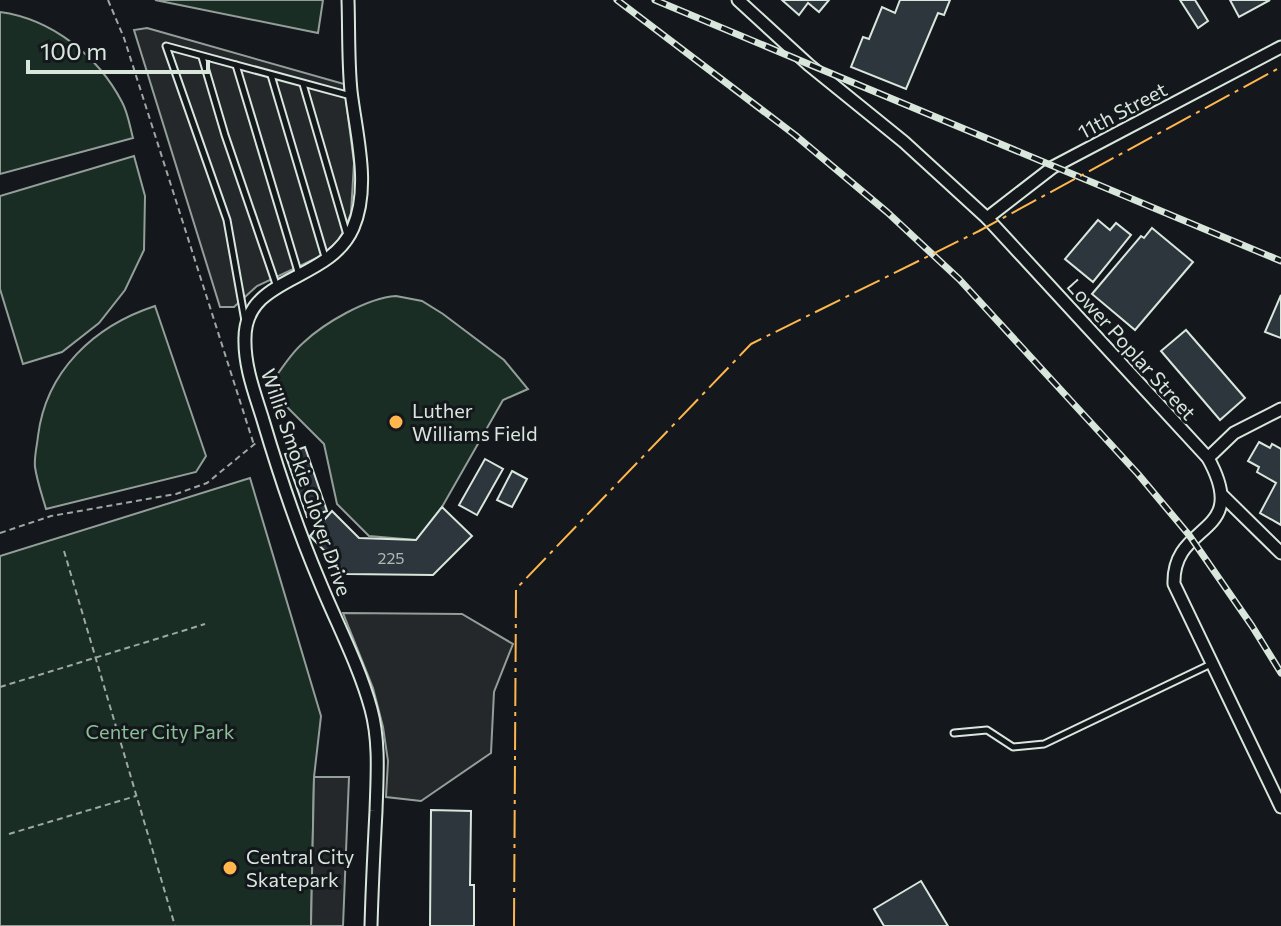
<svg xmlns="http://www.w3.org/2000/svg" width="1281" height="926" viewBox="0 0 1281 926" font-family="Commissioner,sans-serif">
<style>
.green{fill:#1a2d24;stroke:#939e99;stroke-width:2}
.parking{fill:#24282b;stroke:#939e99;stroke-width:2}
.building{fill:#2c363c;stroke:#d8e6dc;stroke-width:2}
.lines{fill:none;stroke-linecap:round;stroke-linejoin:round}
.service-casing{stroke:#d8e6dc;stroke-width:9}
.minor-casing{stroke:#d8e6dc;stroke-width:15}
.path{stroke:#9da8a2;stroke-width:2;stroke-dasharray:6 4;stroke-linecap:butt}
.service{stroke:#14181c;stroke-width:5}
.minor{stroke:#14181c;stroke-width:11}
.rail-casing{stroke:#d8e6dc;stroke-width:7}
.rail{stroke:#14181c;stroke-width:4;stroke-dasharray:12;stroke-linecap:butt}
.power{stroke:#ffb74d;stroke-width:2;stroke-dasharray:28 6 4 6;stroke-linecap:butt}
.poi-dot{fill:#ffb74d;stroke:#14181c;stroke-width:3}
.labels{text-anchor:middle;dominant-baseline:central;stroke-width:6;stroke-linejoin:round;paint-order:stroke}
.number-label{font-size:16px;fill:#adbab4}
.street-label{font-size:20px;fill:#d8e6dc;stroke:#14181c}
.poi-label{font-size:20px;fill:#d8e6dc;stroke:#14181c;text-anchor:start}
.park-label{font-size:20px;fill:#8ac095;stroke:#14181c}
</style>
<rect width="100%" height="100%" fill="#14181c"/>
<g class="green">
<path d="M155,0h168l-5,33z"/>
<path d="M0,12c52,7 98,44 122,90 6,11 8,25 11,36l-133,36z"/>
<path d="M134,156l11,40 -1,54 -19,40 -26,33 -37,29 -39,12 -23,-75v-93z"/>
<path d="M396,296l26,5 21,13 61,46 24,29 -25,11 -61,107 -26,33 -47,-4 -32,-32 -13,-60 -56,-56c11,-15 21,-33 35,-45 21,-20 64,-45 93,-47z"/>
<path d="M155,306l51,150 -10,16 -150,37c-4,-14 -9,-28 -11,-42 -1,-10 2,-21 3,-31 8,-65 56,-110 117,-130z"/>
<path d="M250,478l71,238 -7,61 -3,149h-311v-370z"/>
</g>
<g class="parking">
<path d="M147,28l197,56 10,79 -3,50 -6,16 -8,13 -16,14 -64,30 -23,21h-14l-86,-277z"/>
<path d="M343,613l119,1 51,30 -19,48 -3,61 -70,48 -35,-4 2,-36 -5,-34 -10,-39z"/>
<path d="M314,777h35l-6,149h-32z"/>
</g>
<g class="building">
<path d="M782,0h47l-10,12 -11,-9 -9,12z"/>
<path d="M900,0h50l-6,15 -6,-2 -32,76 -55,-22 12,-30 6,2 13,-32 13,6z"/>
<path d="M1180,0h15l13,21 -10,7z"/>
<path d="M1230,0h40l-31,17z"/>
<path d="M1098,220l12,10 6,-7 15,12 -38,47 -28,-23z"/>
<path d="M1152,228l41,34 -58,68 -43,-36 49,-58 3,2z"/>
<path d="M1281,295v43l-16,-6z"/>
<path d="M1186,330l59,68 -25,22 -59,-69z"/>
<path d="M1259,442l11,6 2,-4 9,5v76l-21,-12 16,-30 -19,-11 2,-5 -11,-6z"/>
<path d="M305,447l22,64 -20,6 -22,-63z"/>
<path d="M485,459l18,10 -26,46 -18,-10z"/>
<path d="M512,471l15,8 -15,28 -15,-7z"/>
<path d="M442,507l30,29 -39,39 -86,-1 -37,-38 22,-25 27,27 57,2z"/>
<path d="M431,810l40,1 -1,74h4v41h-44z"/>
<path d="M921,881l27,45h-64l-10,-17z"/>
</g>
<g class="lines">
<g class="service-casing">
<g id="service">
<path d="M202,57l23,78 52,152"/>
<path d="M236,65l63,210"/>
<path d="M271,75l54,182"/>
<path d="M303,84l44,151"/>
<path d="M245,321l-18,-101 -61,-174 185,50"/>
<path d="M954,733l33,-3 26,17 31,-3 167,-80"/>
</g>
</g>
<g class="minor-casing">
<g id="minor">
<path d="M348,0c1,30 0,61 3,91 5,43 20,95 2,137 -24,55 -108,47 -108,110 -1,28 10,56 18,82 16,54 34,108 56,160 17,42 40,85 52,129 9,33 6,69 5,102 -2,38 -4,77 -5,115"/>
<path d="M738,0l71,65 95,77 83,76 221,240c44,80 -36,62 -34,126l107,223"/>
<path d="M987,218l66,-51 228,-120"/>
<path d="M1208,458l26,-25 47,-24"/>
<path d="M1222,495l59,58"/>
</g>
</g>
<g class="path">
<path d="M108,0l16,38 130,407"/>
<path d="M0,533l51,-17 125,-22 31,-11 50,-41"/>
<path d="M64,551l111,375"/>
<path d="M0,687l205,-63"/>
<path d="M9,834l127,-38"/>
</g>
<use href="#service" class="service"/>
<use href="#minor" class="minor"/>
<g class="rail-casing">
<g id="rail">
<path d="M617,0l178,135 92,77 72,67 179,195 51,61 63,91 29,47"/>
<path d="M655,0l626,261"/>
</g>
</g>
<use href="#rail" class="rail"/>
<path class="power" d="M514,926l2,-337 235,-245 228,-113 302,-164"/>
</g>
<g class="poi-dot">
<circle cx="396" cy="422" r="8"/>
<circle cx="230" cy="868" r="8"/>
</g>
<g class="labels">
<g class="number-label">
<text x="391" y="557">225</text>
</g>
<g class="street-label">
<text transform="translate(1122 110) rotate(-28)">11th Street</text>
<text transform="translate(1132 349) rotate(48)">Lower Poplar Street</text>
<text transform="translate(307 482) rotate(71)">Willie Smokie Glover Drive</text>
</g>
<g class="poi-label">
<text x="412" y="410">Luther<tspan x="412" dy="23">Williams Field</tspan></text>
<text x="246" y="856">Central City<tspan x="246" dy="23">Skatepark</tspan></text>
</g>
<g class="park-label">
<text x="160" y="731">Center City Park</text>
</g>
</g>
<path d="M28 60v12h180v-12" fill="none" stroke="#d8e6dc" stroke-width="4"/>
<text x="40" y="60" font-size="24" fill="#d8e6dc" stroke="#14181c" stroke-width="6" paint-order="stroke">100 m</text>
</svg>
